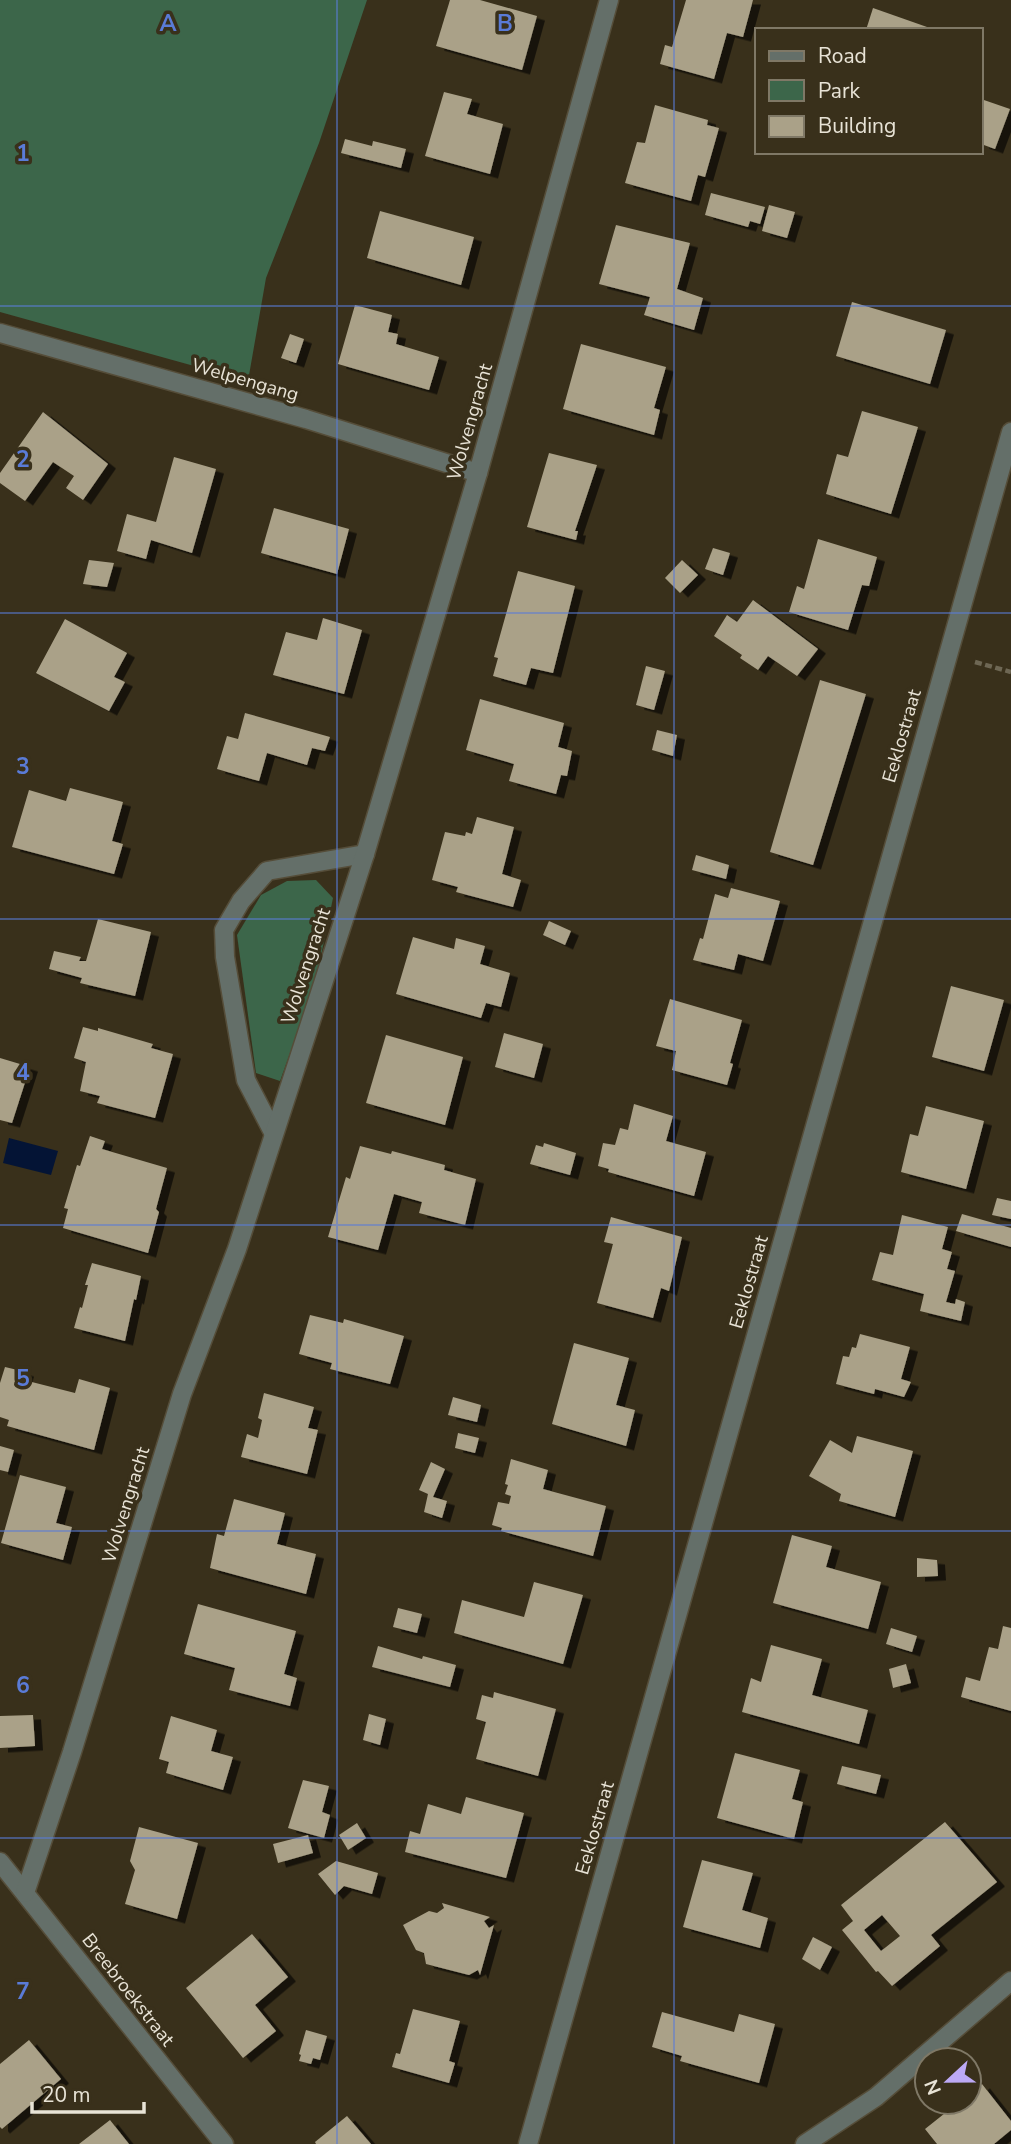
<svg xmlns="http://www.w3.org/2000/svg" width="1011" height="2144" viewBox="0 0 1011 2144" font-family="'Nunito Sans',sans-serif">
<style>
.green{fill:#3c664a}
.water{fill:#041435}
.building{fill:#aaa188;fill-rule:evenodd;filter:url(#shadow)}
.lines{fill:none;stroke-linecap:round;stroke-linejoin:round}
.minor-casing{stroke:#554d39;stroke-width:21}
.path{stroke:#6e6754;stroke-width:4.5;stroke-dasharray:7 3.5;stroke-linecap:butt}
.minor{stroke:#646f69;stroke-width:18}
.grid{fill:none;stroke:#5a7bd7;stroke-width:2;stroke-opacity:0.55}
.labels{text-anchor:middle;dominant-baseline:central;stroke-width:7;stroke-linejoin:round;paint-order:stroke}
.street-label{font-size:19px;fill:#e8e3d6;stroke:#39301b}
.grid-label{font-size:23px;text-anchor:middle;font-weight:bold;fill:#5a7bd7;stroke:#39301b;stroke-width:7;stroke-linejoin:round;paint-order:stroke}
</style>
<defs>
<filter id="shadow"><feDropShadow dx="8" dy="4.5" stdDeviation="0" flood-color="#0009"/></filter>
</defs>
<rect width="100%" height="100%" fill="#39301b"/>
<g class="green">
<path d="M0,0h367l-48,143 -53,135 -18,103 -248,-69z"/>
<path d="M316,880l17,18 -18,86 -35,97 -24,-8 -19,-138 24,-40 26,-14z"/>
</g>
<path class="water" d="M9,1138l49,13 -7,24 -48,-12z"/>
<g class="building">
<path d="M450,0h30l57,16 -15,54 -86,-24z"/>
<path d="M686,0h67l-10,37 -16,-4 -13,46 -54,-15 5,-19 7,2z"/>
<path d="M873,8l54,19v3h-61z"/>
<path d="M444,92l28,7 -5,15 36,10 -13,50 -65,-18z"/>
<path d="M981,99l29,10 -15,40 -14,-5z"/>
<path d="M655,105l53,15 -1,5 12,3 -14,49 -7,-2 -7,26 -66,-18 12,-41 8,1z"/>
<path d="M345,139l27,7 1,-5 33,8 -5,19 -60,-15z"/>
<path d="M711,193l54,14 -5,17 -10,-3 -2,6 -43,-12z"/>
<path d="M769,205l26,7 -8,26 -25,-7z"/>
<path d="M380,211l94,26 -13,48 -94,-27z"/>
<path d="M616,225l74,18 -13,46 26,9 -9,32 -50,-15 6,-18 -51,-13z"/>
<path d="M852,302l94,28 -16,54 -94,-28z"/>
<path d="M355,305l37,10 -4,17 10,2 -2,10 43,13 -10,33 -91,-26z"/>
<path d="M290,334l14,5 -8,24 -15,-5z"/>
<path d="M581,344l85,23 -12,41 6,2 -6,25 -91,-26z"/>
<path d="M862,411l56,16 -27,87 -65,-20 11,-40 11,3z"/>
<path d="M43,412l65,52 -25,36 -17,-12 8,-12 -21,-14 -28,39 -25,-18v-10z"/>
<path d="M549,453l48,12 -22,66h3l-2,9 -49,-13z"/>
<path d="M174,457l42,12 -24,84 -41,-13 -5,19 -29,-8 10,-37 29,8z"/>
<path d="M274,508l75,21 -12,45 -76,-21z"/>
<path d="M818,539l59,18 -8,29 -7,-1 -14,45 -59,-18 8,-26 7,3z"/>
<path d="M713,548l17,5 -7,22 -18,-6z"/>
<path d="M89,560l25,3 -7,24 -24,-3z"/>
<path d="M682,560l16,15 -18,18 -15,-15z"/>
<path d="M518,571l57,15 -22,87 -22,-5 -5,17 -33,-9 5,-18 -4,-1z"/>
<path d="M753,600l65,49 -21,27 -29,-20 -10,14 -18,-12 2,-3 -28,-19 13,-21 10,7z"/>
<path d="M323,618l39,12 -18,64 -71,-19 13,-43 31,8z"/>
<path d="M65,619l62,34 -13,24 11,5 -16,29 -73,-38z"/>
<path d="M646,666l19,5 -11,39 -18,-5z"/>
<path d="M820,680l46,14 -53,171 -43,-13z"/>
<path d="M480,699l84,24 -6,24 14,4 -5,25 -6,-1 -5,19 -47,-13 5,-17 -48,-14z"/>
<path d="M245,713l85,24 -5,14 -13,-3 -5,17 -40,-12 -8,28 -42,-12 10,-33 11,3z"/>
<path d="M657,730l20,5 -4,21 -21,-6z"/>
<path d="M70,788l53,14 -11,39 11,3 -9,30 -102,-27 17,-57 37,11z"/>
<path d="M477,817l37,10 -12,47 19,6 -8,27 -57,-15 2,-5 -26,-7 13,-48 20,4 1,-4 6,2z"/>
<path d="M696,855l33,10 -3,14 -34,-9z"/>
<path d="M731,888l49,13 -17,60 -25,-7 -4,16 -41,-10 7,-22 3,1 12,-45 13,4z"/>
<path d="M98,919l53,13 -16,64 -55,-13 2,-5 -33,-9 5,-18 27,6 -2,4h7z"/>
<path d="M549,921l22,10 -6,14 -22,-10z"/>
<path d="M413,937l41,12 2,-11 29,8 -5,18 30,9 -9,34 -15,-4 -5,15 -85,-24z"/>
<path d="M951,986l53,14 -20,71 -52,-14z"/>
<path d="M670,999l72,21 -12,43 3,1 -6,21 -55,-15 4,-19 -20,-5z"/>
<path d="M83,1027l15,4v-3l55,16 -2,4 22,6 -18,64 -58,-15 3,-7 -20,-5 6,-29 -12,-4z"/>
<path d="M504,1033l39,11 -9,34 -39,-11z"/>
<path d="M386,1035l77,22 -18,68 -79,-22z"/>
<path d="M0,1058l30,9 -18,56 -12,-3z"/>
<path d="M634,1104l39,12 -7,25 40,11 -12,44 -86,-24 1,-3 -11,-3 5,-23 12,2 5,-17 8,2z"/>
<path d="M926,1106l58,15 -18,68 -65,-17 9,-38 8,2z"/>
<path d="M90,1136l15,5 -3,8 65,19 -11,41 3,3 -11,41 -85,-25 5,-19 -4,-1 13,-43 3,1z"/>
<path d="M544,1143l32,10 -6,22 -40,-11 6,-19 7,2z"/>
<path d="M360,1146l31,8 1,-3 53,14 -1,5 32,9 -11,46 -46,-12 3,-11 -28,-8 -16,56 -50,-13 18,-60 4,2z"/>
<path d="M997,1198l14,3v18l-19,-4z"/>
<path d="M962,1214l49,14v19l-55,-16z"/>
<path d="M902,1215l46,12 -6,22 10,3 -5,17 8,2 -9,31 9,2 1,-5 9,3 -4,19 -41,-10 4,-17 -52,-14 8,-28 13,3z"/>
<path d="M611,1217l71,20 -13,54 -8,-3 -8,30 -56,-15 16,-59 -9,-2z"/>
<path d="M92,1263l49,13 -5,24 -2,-1 -9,42 -51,-13 6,-21 2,1 6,-23h-3z"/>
<path d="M310,1315l33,8 1,-4 60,17 -14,48 -60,-15 2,-6 -33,-9z"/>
<path d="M860,1334l50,13 -9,32 10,3 -7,15 -29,-8 -1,5 -38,-10 7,-28 6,1 3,-10 4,1z"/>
<path d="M574,1343l55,15 -13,47 19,5 -9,36 -74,-22z"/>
<path d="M5,1367l21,5 -2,8 51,13 4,-14 31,9 -16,62 -87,-24 2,-6 -9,-3v-34z"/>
<path d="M264,1393l50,14 -6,21 10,2 -11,44 -66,-17 6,-23 11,4 4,-18 -4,-2z"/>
<path d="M453,1397l28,8 -4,17 -29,-7z"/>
<path d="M458,1433l21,5 -4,15 -20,-5z"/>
<path d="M857,1436l56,15 -18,66 -56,-16 2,-7 -32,-18 21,-36 22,13z"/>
<path d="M0,1446l14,4 -6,22 -8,-2z"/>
<path d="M511,1459l37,11 -5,19 63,17 -13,50 -92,-25 1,-3 -10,-3 6,-23 11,2 2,-8 -6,-2 3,-9 -3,-1z"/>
<path d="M431,1462l14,7 -12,28 14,4 -5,17 -18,-6 4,-18 -9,-4z"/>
<path d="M20,1475l46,12 -10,36 16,4 -9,33 -62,-17z"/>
<path d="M234,1499l51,14 -8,31 39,10 -10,40 -96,-26 7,-34 7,2z"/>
<path d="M792,1535l40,11 -6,21 55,15 -13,47 -95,-26z"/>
<path d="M917,1558l20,2 1,16 -21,1z"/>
<path d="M534,1582l49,13 -20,69 -109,-31 8,-33 62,17z"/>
<path d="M198,1604l98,27 -12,43 13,4 -7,28 -61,-16 6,-22 -51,-14z"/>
<path d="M398,1608l24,6 -5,19 -24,-6z"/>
<path d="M1003,1626l8,2v83l-50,-14 5,-20 14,4 9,-34 9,2z"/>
<path d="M891,1628l26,8 -5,16 -26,-8z"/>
<path d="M771,1645l51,14 -10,36 56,15 -9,34 -117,-32 9,-34 10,4z"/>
<path d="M378,1646l44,13 1,-3 33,9 -6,22 -78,-20z"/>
<path d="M906,1664l5,19 -18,5 -4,-19z"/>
<path d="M494,1692l62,17 -18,67 -62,-17 10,-37 -10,-3 6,-24 11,3z"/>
<path d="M369,1714l17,5 -6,26 -17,-5z"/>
<path d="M33,1715l2,31 -35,2v-32z"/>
<path d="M171,1716l46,14 -6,21 22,6 -10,33 -57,-17 3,-11 -10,-3z"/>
<path d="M735,1753l65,17 -8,29 11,3 -9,37 -77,-21z"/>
<path d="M842,1766l39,9 -5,19 -39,-10z"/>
<path d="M303,1780l26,6 -7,26 8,3 -6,23 -36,-10z"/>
<path d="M466,1797l58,16 -18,65 -101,-26 5,-21 10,3 8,-30 33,10z"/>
<path d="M945,1822l52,60 -66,53 9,11 -48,40 -14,-15 -2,1 -34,-42 11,-9 -12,-16zM882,1915l18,21 -19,15 -17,-21z"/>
<path d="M357,1823l9,15 -18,12 -9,-15z"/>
<path d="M139,1827l59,16 -21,76 -52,-15 10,-34 -5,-9z"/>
<path d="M308,1835l5,18 -35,10 -5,-19z"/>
<path d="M702,1860l51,13 -11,37 26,8 -8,30 -77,-21z"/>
<path d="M336,1861l42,12 -6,21 -28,-8 -9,9 -17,-21z"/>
<path d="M442,1903l48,14 -6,4 5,7 5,-3 -14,50 -2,-5 -9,5 -43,-11 -2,-11 -8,-3 -13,-25 26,-14 8,2 7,-5z"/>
<path d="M252,1934l36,43 -33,28 21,26 -33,27 -57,-70z"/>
<path d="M813,1937l19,10 -12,23 -18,-11z"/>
<path d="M413,2009l47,12 -11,40 6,2 -6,20 -57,-16 4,-14 4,1z"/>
<path d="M662,2012l72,20 5,-18 36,10 -16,59 -79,-22 2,-5 -30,-9z"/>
<path d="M306,2030l21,6 -7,24 -7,-2 -2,6 -12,-3 2,-6 -2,-1z"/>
<path d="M29,2040l32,39 -59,50 -2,-2v-63z"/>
<path d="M982,2084l29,37v9l-17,14h-57l-12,-15 34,-27h10v-8z"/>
<path d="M347,2116l24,28h-55l-1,-2z"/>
<path d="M110,2120l19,24h-50z"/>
</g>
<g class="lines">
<g class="minor-casing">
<g id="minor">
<path d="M0,333l306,86 172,54"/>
<path d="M273,1132l-27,-52 -21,-123 -1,-27 17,-29 26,-30 98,-17"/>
<path d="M0,1862l224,282"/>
<path d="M25,1893l47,-141 110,-358 55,-145 128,-395 113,-381 131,-473"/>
<path d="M528,2144l483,-1712"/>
<path d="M805,2144l71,-47 135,-116"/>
</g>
</g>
<path class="path" d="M975,662l36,10"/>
<use href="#minor" class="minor"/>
</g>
<path class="grid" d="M337,0v2144M674,0v2144M0,306h1011M0,613h1011M0,919h1011M0,1225h1011M0,1531h1011M0,1838h1011"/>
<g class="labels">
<g class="street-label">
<text transform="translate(245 380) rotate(16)">Welpengang</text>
<text transform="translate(470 422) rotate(-74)">Wolvengracht</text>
<text transform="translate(902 736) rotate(-74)">Eeklostraat</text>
<text transform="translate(306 966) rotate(-72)">Wolvengracht</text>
<text transform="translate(749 1282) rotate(-74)">Eeklostraat</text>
<text transform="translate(126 1505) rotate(-73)">Wolvengracht</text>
<text transform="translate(595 1828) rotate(-74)">Eeklostraat</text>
<text transform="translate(128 1990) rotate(52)">Breebroekstraat</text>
</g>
</g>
<g class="grid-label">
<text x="168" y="31">A</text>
<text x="505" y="31">B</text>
<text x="23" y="161">1</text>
<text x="23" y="467">2</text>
<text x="23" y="774">3</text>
<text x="23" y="1080">4</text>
<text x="23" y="1386">5</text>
<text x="23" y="1693">6</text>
<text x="23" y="1999">7</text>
</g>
<rect x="755" y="28" width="228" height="126" fill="#39301b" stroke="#7f7866" stroke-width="2"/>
<rect x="769" y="51" width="35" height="10" fill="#646f69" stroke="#7f7866" stroke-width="2"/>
<text x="818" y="63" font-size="21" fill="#e8e3d6">Road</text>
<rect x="769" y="80" width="35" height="21" fill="#3c664a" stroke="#7f7866" stroke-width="2"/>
<text x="818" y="98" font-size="21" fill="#e8e3d6">Park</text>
<rect x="769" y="116" width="35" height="21" fill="#aaa188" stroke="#7f7866" stroke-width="2"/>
<text x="818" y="133" font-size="21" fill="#e8e3d6">Building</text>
<g transform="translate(948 2081) rotate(248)"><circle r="33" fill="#39301b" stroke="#7f7866" stroke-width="2"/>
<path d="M0-5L12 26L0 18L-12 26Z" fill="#bca9f5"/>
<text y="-10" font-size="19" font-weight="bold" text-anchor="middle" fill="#e8e3d6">N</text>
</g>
<path d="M32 2102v10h112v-10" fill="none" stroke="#e8e3d6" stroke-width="3.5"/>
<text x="42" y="2102" font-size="21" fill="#e8e3d6" stroke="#39301b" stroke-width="5" paint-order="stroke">20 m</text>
</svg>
